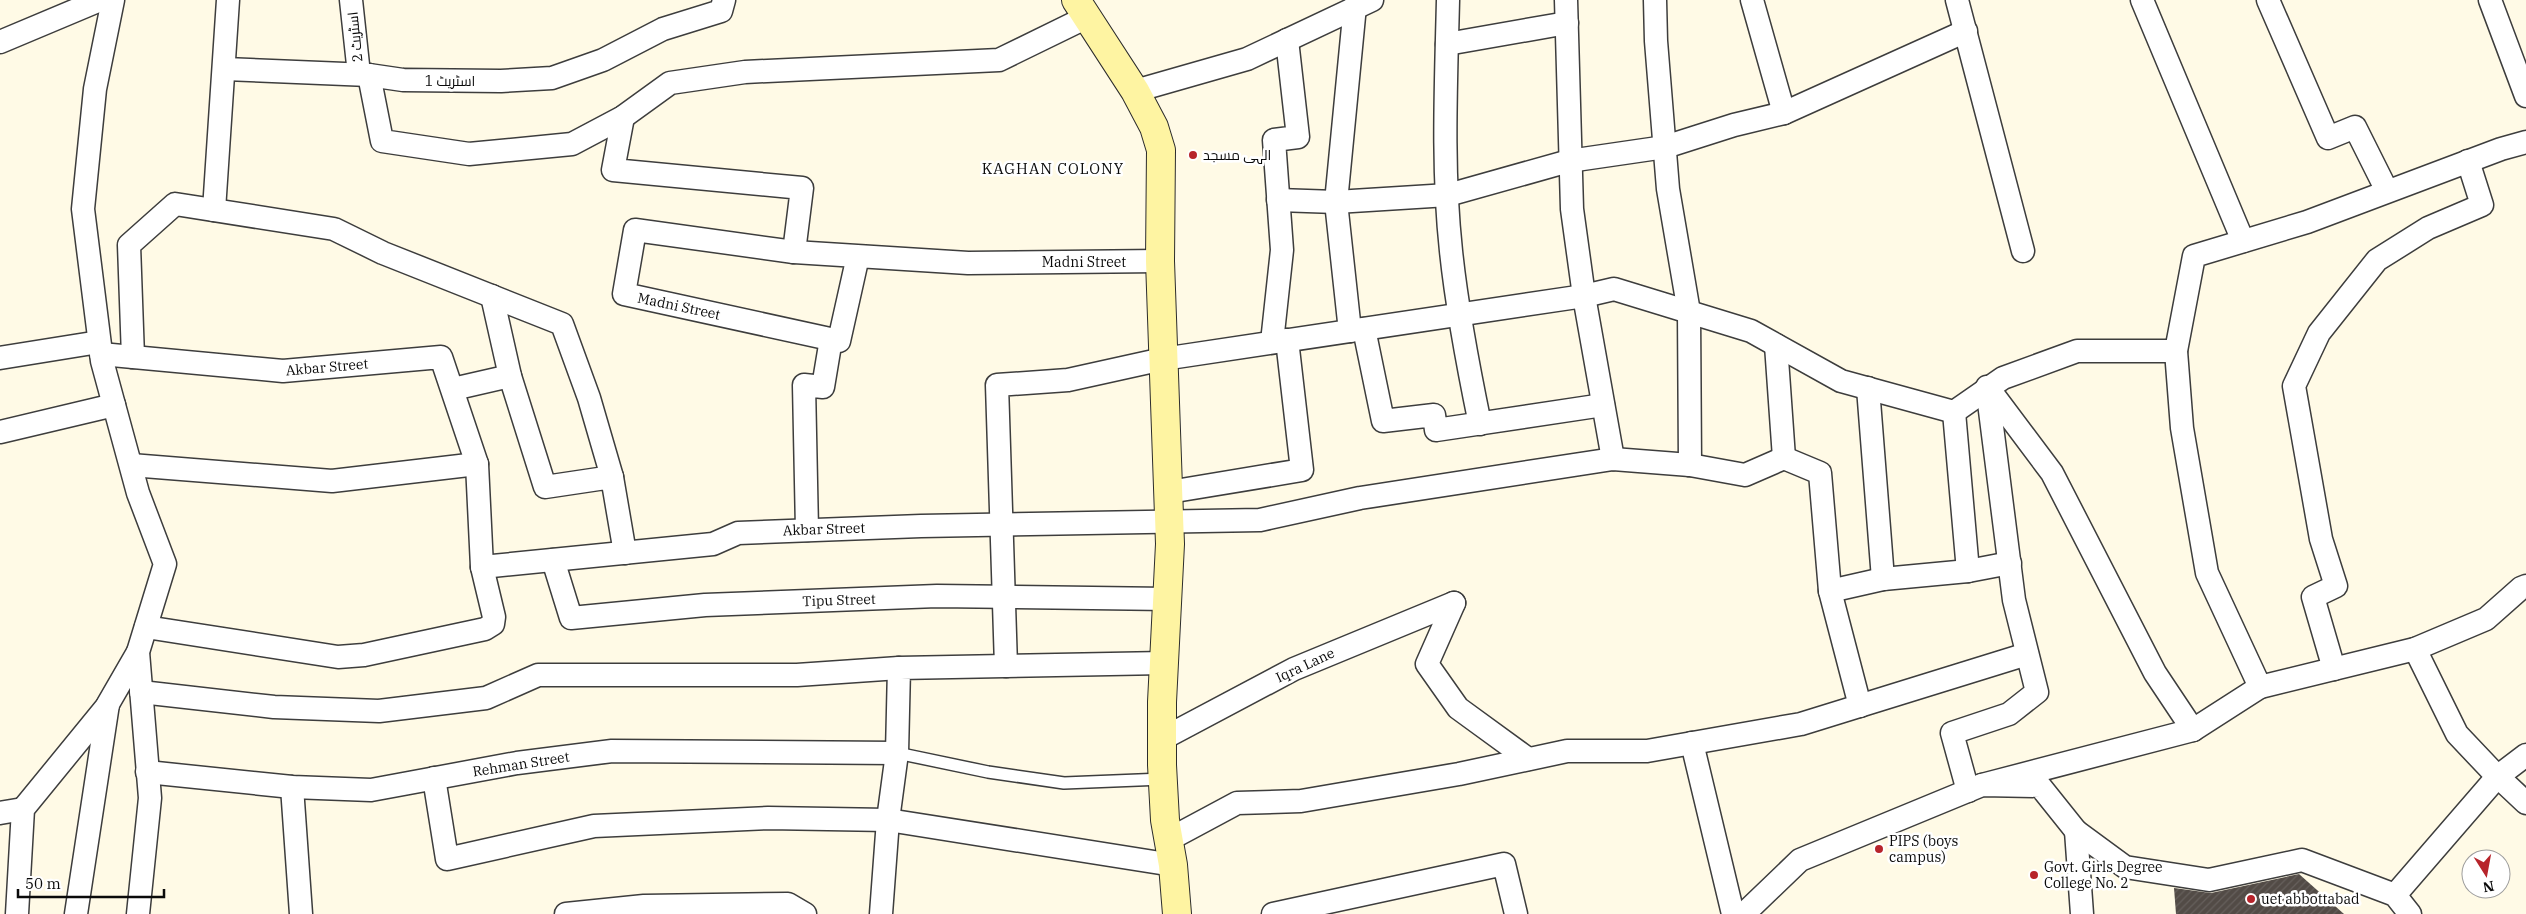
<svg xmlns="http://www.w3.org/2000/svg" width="2526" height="914" viewBox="0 0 2526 914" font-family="'IBM Plex Serif',Cairo,serif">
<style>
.building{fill:url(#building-hatch)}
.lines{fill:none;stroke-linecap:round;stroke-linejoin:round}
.lane-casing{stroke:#3d3d3d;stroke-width:14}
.street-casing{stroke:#3d3d3d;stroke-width:25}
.secondary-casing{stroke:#2c2c2c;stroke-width:30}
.lane{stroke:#fff;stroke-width:11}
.street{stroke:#fff;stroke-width:22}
.secondary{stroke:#fef4a2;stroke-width:28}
.poi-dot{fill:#b7242b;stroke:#fff;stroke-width:2}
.labels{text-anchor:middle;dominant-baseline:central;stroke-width:5;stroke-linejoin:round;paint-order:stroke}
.street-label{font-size:14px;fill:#0a0a0a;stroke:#fff}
.poi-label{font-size:14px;fill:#0a0a0a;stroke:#fff;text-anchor:start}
.neighbourhood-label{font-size:15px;letter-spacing:1px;fill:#0a0a0a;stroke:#fff}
</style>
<defs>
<pattern id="building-hatch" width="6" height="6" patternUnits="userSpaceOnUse" patternTransform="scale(1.25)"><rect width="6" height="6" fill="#524b46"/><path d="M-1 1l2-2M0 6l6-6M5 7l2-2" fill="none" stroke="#66605c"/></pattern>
</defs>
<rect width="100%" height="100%" fill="#fffae6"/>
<path class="building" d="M2299,874l45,40h-168l-2,-26 37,5z"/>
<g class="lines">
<g class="lane-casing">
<path id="lane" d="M897,753l91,19 76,11 99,-4"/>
</g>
<g class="street-casing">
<g id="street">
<path d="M113,0l-18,89 -12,120 19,152 36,132 27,71 -27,88 12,146 -12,116"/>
<path d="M351,0l8,74"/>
<path d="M1448,0c-2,84 -6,168 3,251 6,58 17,115 29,173"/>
<path d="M1566,0l6,209 12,87 29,163"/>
<path d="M1655,0l1,41 12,148 21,123 1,153"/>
<path d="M1752,0l32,113"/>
<path d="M1957,0l66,251"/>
<path d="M2142,0l101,241"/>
<path d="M2268,0l60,138 27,-11 32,64"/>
<path d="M2490,0l36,96"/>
<path d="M0,42l100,-42"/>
<path d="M1447,44l120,-21"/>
<path d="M225,69l144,6 34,5 98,1 51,-3 51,-18 60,-31 58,-18 3,-11"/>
<path d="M369,75l13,66 87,13 103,-10 51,-27 47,-34 75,-11 254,-12 88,-43"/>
<path d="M1135,91l112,-32 125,-59"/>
<path d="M623,117l-10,53 189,18 -8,64"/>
<path d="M1278,200l58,2 112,-7 121,-34 96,-14 69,-22 50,-12 182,-82"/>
<path d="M214,210l14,-210"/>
<path d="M858,256l-19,85 -215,-47 11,-64 159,22 174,11 192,-2"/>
<path d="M492,296l18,80 35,111 67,-10 13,76"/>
<path d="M1364,329l19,92 51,-6 2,15 167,-25"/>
<path d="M1350,331l-14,-129 19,-196"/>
<path d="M1272,342l10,-92 -8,-110 24,-3 -11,-97"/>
<path d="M1776,345l8,113"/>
<path d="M101,354l182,17 158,-14 36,107 5,103 12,50 -1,7 -8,5 -121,26 -26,2 -192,-30"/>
<path d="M133,357l-4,-112 46,-41 159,25 49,24 179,71 27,74 23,79"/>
<path d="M0,358l99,-16"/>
<path d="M1868,388l15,191"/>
<path d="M453,389l57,-13"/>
<path d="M1989,389l63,84 103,200 38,57"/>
<path d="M1954,412l14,159"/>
<path d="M0,432l114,-27"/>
<path d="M131,465l201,16 145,-17"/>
<path d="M1169,492l133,-22 -15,-130"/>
<path d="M807,530l-3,-145 19,2 8,-48"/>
<path d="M553,560l18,58 134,-13 232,-9 231,3"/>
<path d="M482,567l231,-23 25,-11 183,-7 339,-6 100,-22 253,-39 77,6 55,10 39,-17 36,15 10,118 30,115"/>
<path d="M1830,591l53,-12 85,-8 42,-8"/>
<path d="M1454,603l-27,61 31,44 70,51"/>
<path d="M2415,649l42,85 36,38 33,31"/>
<path d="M1006,666l-9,-281 71,-5 95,-21 421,-63 30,-7 137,42 90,50 113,31 49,-34 74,-27h99"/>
<path d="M2334,669l-21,-72 23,-11 -15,-47 -27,-153 25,-53 58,-73 51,-32 54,-23 -14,-44"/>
<path d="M2260,687l155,-38 71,-30 35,-31 5,-2"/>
<path d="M141,692l133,15 105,4 107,-13 52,-23h259l102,-7"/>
<path d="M1162,739l132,-70 160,-66"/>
<path d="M1692,743l41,171"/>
<path d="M147,772l145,15 79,3 146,-27 95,-12 285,2"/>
<path d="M434,778l13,81 147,-33 174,-8 120,2 285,45"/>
<path d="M1982,785l211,-55 67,-43 -53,-114 -25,-145 -6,-77 18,-95 113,-34 194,-73 25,-7"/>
<path d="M292,787l9,127"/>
<path d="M1968,791l-16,-58 57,-19 28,-22 -23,-92 -27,-213"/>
<path d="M0,813l23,-4"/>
<path d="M2076,831l6,83"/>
<path d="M1168,840l69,-37 64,-2 158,-27 108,-23h80l154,-27 226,-70"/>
<path d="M2395,895l102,-118 29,-22"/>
<path d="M17,914l6,-105 85,-104"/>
<path d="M76,914l32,-210 30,-52"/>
<path d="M566,914l78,-8 144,-2 17,10"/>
<path d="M881,914l7,-94 9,-67 2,-85 265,-5"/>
<path d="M1273,914l231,-50 12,50"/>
<path d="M1741,914l7,-4 52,-50 182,-75 58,1 36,45 49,36 84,13 93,-20 93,35 15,19"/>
</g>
</g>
<g class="secondary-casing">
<path id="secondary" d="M1076,0l59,91 19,36 7,23 -1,111 10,283 -8,158v63l3,55 8,45 4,49"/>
</g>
<use href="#lane" class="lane"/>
<use href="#street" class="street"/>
<use href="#secondary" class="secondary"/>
</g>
<g class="poi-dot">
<circle cx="1193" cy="155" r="5"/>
<circle cx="1879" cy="849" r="5"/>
<circle cx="2034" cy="875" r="5"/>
<circle cx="2251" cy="899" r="5"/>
</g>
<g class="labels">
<g class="street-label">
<text transform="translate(355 37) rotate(-96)">اسٹریٹ 2</text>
<text x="450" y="81">اسٹریٹ 1</text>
<text x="1084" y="262">Madni Street</text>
<text transform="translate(679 306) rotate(12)">Madni Street</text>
<text transform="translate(327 367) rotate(-5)">Akbar Street</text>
<text transform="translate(824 529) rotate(-2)">Akbar Street</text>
<text transform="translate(839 600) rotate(-2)">Tipu Street</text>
<text transform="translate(1305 665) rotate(-25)">Iqra Lane</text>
<text transform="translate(521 764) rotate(-9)">Rehman Street</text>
</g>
<g class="poi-label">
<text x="1203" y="155">الہی مسجد</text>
<text x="1889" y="841">PIPS (boys<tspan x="1889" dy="16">campus)</tspan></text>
<text x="2044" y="867">Govt. Girls Degree<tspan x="2044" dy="16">College No. 2</tspan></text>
<text x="2261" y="899">uet abbottabad</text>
</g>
<g class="neighbourhood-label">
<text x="1053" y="168">KAGHAN COLONY</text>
</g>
</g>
<g transform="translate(2486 874) rotate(169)"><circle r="24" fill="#ffffff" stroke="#9d9d9d"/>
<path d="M0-4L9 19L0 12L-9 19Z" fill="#b7242b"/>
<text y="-8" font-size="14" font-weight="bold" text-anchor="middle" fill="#0a0a0a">N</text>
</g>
<path d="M18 889v8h146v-8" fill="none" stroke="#0a0a0a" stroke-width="2.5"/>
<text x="25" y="889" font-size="15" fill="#0a0a0a" stroke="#ffffff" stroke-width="4" paint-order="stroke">50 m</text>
</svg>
